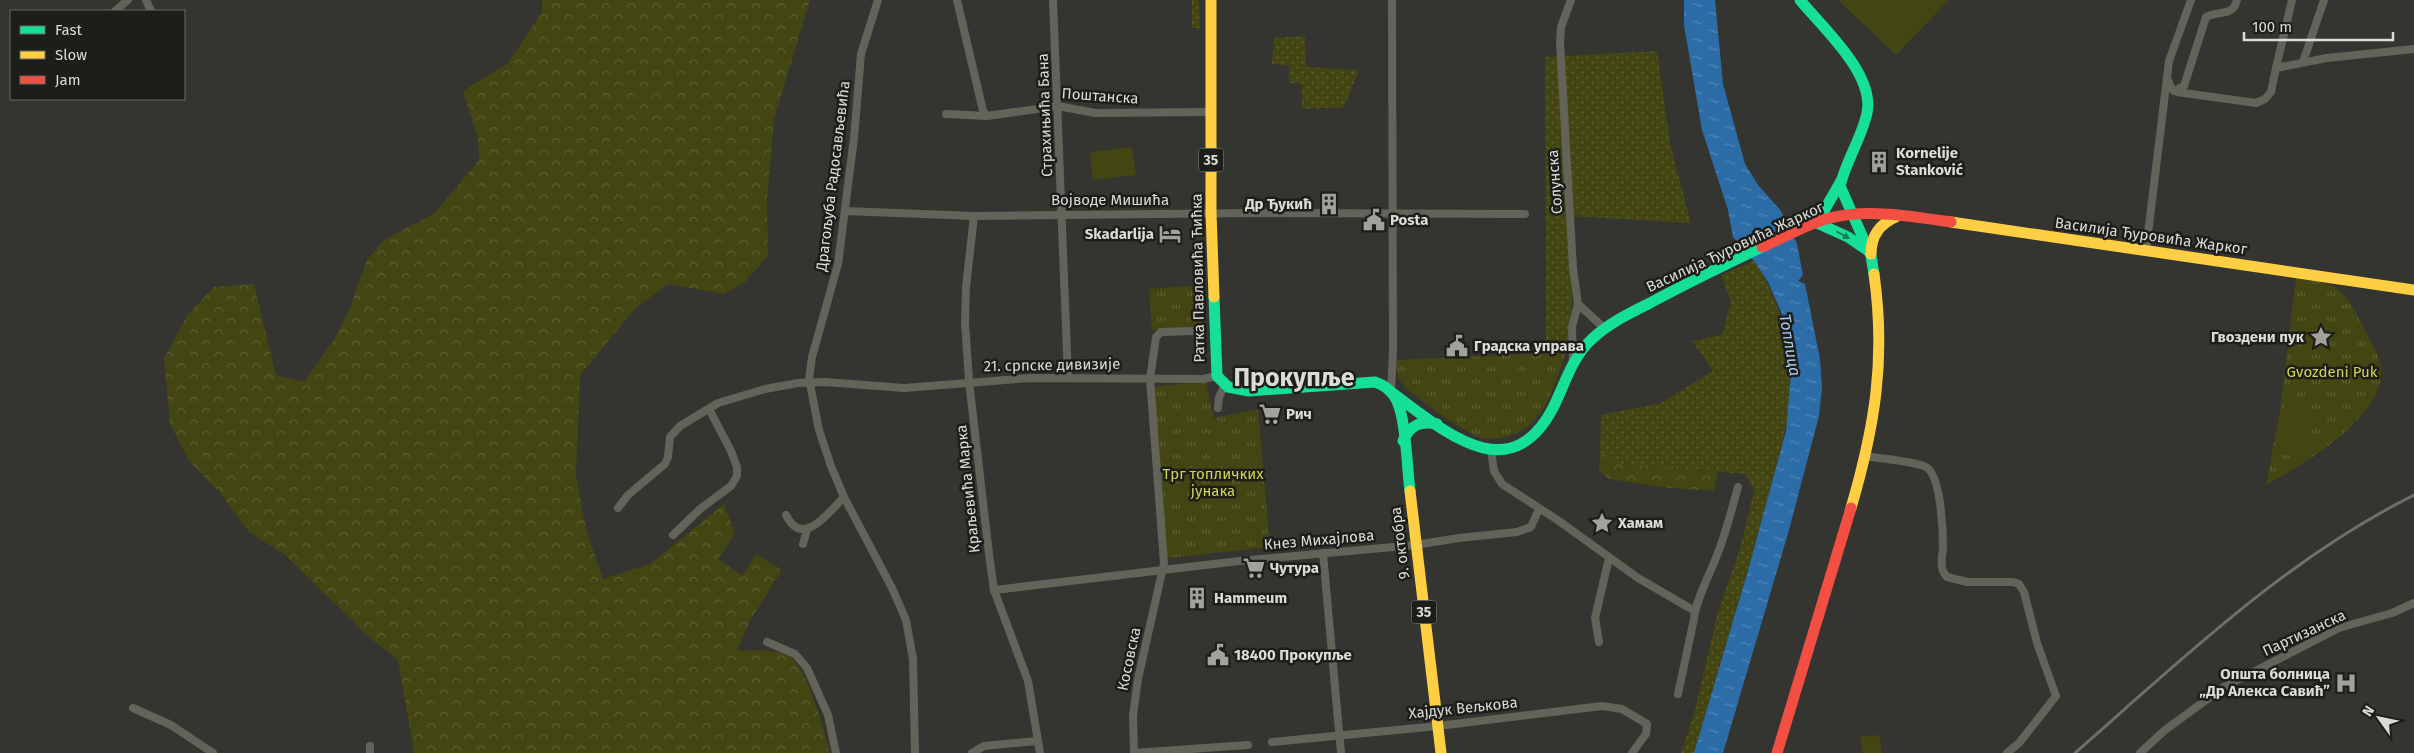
<svg xmlns="http://www.w3.org/2000/svg" width="2414" height="753" viewBox="0 0 2414 753" font-family="'Fira Sans',sans-serif">
<style>
.grass{fill:url(#grass-dots)}
.forest{fill:url(#forest-crowns)}
.park{fill:url(#park-tufts)}
.garden{fill:#434612}
.water{fill:url(#water-ripples)}
.lines{fill:none;stroke-linecap:round;stroke-linejoin:round}
.street{stroke:#636459;stroke-width:8}
.fast{stroke:#16e098;stroke-width:11}
.slow{stroke:#ffcf43;stroke-width:11}
.jam{stroke:#f24e42;stroke-width:11}
.rail{stroke:#6e6f67;stroke-width:3}
.oneway{fill:#1a7e59}
.labels{text-anchor:middle;dominant-baseline:central;stroke-width:5;stroke-linejoin:round;paint-order:stroke}
.shield{fill:#1d1d1a;stroke:#a2a39e;stroke-width:1}
.shield-label{font-size:14px;font-weight:bold;fill:#dbdcd7}
.street-label{font-size:15px;fill:#dbdcd7;stroke:#1d1d1a}
.poi-label{font-size:15px;font-weight:bold;fill:#dbdcd7;stroke:#1d1d1a;text-anchor:start}
.park-label{font-size:15px;fill:#cdd754;stroke:#1d1d1a}
.water-label{font-size:16px;font-style:italic;fill:#a8caed;stroke:#1d1d1a}
.town-label{font-size:25px;font-weight:bold;fill:#dbdcd7;stroke:#1d1d1a}
</style>
<defs>
<pattern id="grass-dots" width="8" height="8" patternUnits="userSpaceOnUse" patternTransform="scale(1.25)"><rect width="8" height="8" fill="#434612"/><path d="M2 2h.1M6 6h.1" fill="none" stroke="#5e6034" stroke-width="1.8" stroke-linecap="round"/></pattern>
<pattern id="forest-crowns" width="20" height="18" patternUnits="userSpaceOnUse" patternTransform="scale(1.25)"><rect width="20" height="18" fill="#434612"/><path d="M2 6a3 3 0 1 1 6 0M12 15a3 3 0 1 1 6 0" fill="none" stroke="#5e6034"/></pattern>
<pattern id="park-tufts" width="24" height="20" patternUnits="userSpaceOnUse" patternTransform="scale(1.25)"><rect width="24" height="20" fill="#434612"/><path d="M3 7l-1-3M5 7V3M7 7l1-3M15 17l-1-3M17 17v-4M19 17l1-3" fill="none" stroke="#5e6034"/></pattern>
<pattern id="water-ripples" width="26" height="14" patternUnits="userSpaceOnUse" patternTransform="scale(1.25)"><rect width="26" height="14" fill="#2c6da8"/><path d="M2 4q2-2 4 0t4 0M15 11q2-2 4 0t4 0" fill="none" stroke="#5488b7"/></pattern>
</defs>
<rect width="100%" height="100%" fill="#343430"/>
<g class="grass">
<path d="M1192,0h7l1,28h-8z"/>
<path d="M1305,36l1,31 53,3 -15,37 -42,2v-25l-13,-1v-17l-17,-2 2,-26z"/>
<path d="M1657,51l13,93 21,79 -123,-7 4,89 -6,47 -20,1 -1,-296z"/>
<path d="M1754,261c23,34 33,70 36,110 4,42 -14,94 -24,134 -23,83 -48,166 -72,248h-13l13,-39 24,-102 22,-63 14,-58 -8,-17 -126,-10 -20,-12 1,-37 60,-12 52,-32 -21,-30 30,-6 9,-33 -10,-27z"/>
</g>
<g class="forest">
<path d="M542,0h268l-36,119 -7,81 1,56 -23,26 -21,12 -56,-10 -33,25 -55,66 -4,100 10,55 17,49 47,-15 74,-60 11,30 -17,25 24,17 14,-22 26,16 -31,49 -14,31c15,2 35,-2 50,5 21,11 37,76 43,98h-416l-16,-93 -29,-23 -84,-82 -36,-23 -29,-39 -31,-32 -19,-37 -6,-65 24,-45 26,-27 40,-3 22,91 28,7 30,-42 17,-35 16,-45 17,-20 51,-27 44,-53 -1,-21 -15,-48 45,-28 34,-51z"/>
<path d="M1600,452l20,12 98,8 -4,19 -44,-3 -61,-9 -10,-8z"/>
</g>
<g class="park">
<path d="M2296,278c41,4 48,10 66,47 6,12 15,25 18,38 12,51 -78,102 -114,122l14,-74z"/>
<path d="M1202,285l2,41 -52,4 -3,-41z"/>
<path d="M1566,352c-10,28 -17,61 -43,78 -11,7 -28,10 -41,8 -13,-2 -69,-42 -79,-53 -6,-7 -6,-16 -7,-25z"/>
<path d="M1206,381l8,37 44,-9 12,138 -103,11 -14,-171z"/>
</g>
<g class="garden">
<path d="M1838,0h111l-53,55z"/>
<path d="M1132,147l4,28 -43,5 -3,-28z"/>
<path d="M2285,399l27,2 -3,55 -28,-1z"/>
<path d="M1879,735l3,18h-19l-3,-16z"/>
</g>
<path class="water" d="M1684,0h31l8,84 22,80 13,21 23,26 16,33 6,31 -5,6 7,3 15,75 2,29 -3,28 -30,114 -66,223h-29l55,-186 37,-136 5,-58 -9,-59 -14,-32 -14,-21 -21,-24 -5,-27 -26,-80 -18,-105z"/>
<g class="lines">
<g class="street">
<path d="M146,0l5,11"/>
<path d="M878,0l-17,54 -7,84 -16,126 -26,93 -3,22 10,51 12,36 13,31 48,91 14,32 7,39 2,94"/>
<path d="M957,0l26,111 4,5"/>
<path d="M1053,0l15,378"/>
<path d="M1571,0l-10,27 -1,16 13,225 5,36 -6,23 1,35"/>
<path d="M115,11l13,-11"/>
<path d="M2303,62l21,-62"/>
<path d="M2276,68l16,-68"/>
<path d="M2167,77l4,11 6,4 79,11 9,-4 6,-7 5,-24 51,-10 87,-9"/>
<path d="M2174,91l10,-5 22,-69c13,-7 27,0 31,-17"/>
<path d="M946,114l41,2 71,-10 37,7 116,-1"/>
<path d="M845,211l129,5 279,-3 272,1"/>
<path d="M974,216l-8,71 -1,35 4,59 20,173 5,36 34,91 12,72"/>
<path d="M2146,250l23,-189 22,-61"/>
<path d="M1578,304l26,24"/>
<path d="M1391,392l2,-41 -1,-351"/>
<path d="M1218,408l1,-11 6,-12"/>
<path d="M1491,450l3,21 8,13 57,37 79,57 55,32"/>
<path d="M1866,456c15,3 48,5 60,11 15,8 17,64 17,81 -1,10 -4,21 4,29l20,5h46l6,2 5,8 13,51 19,53 -37,47 -12,10"/>
<path d="M618,508l10,-13 37,-31 3,-7 2,-20 10,-11 38,-23 47,-14 33,-6 27,-1 79,6 126,-10 173,1 14,-3"/>
<path d="M786,515c17,34 43,-3 58,-18"/>
<path d="M673,535l27,-26 31,-23 6,-10v-9l-6,-16 -22,-42"/>
<path d="M803,544l4,-14"/>
<path d="M1323,553l18,200"/>
<path d="M994,590l245,-29 176,-16 44,-7 58,-6 14,-5 8,-18"/>
<path d="M767,642l28,12 12,14 21,47 8,38"/>
<path d="M1599,642l-4,-24 14,-60"/>
<path d="M1678,694l16,-75c1,-18 18,-49 25,-69 8,-21 13,-42 19,-63"/>
<path d="M133,708l38,17 42,28"/>
<path d="M1272,742l166,-16 164,-20 20,3 25,15 -1,10 -14,19"/>
<path d="M370,753v-7"/>
<path d="M972,753l12,-7 53,-5"/>
<path d="M1134,753l-1,-37 5,-37 26,-116 -14,-184 6,-42 5,-5 34,-1"/>
<path d="M1134,753l114,-8"/>
<path d="M2140,753l25,-23 59,-43 115,-59 53,-15 22,-10"/>
</g>
<g class="fast">
<path d="M1800,0c23,28 75,74 67,113 -5,24 -21,48 -27,73l31,70 3,18"/>
<path d="M1841,181l-24,42 31,14 19,13"/>
<path d="M1214,297l3,79 11,11 21,4 126,-9c9,3 16,8 21,17 10,18 11,69 14,92"/>
<path d="M1391,392c51,37 118,100 162,16 12,-24 19,-51 39,-69 17,-16 38,-26 58,-36 37,-20 74,-38 112,-56"/>
<path d="M1403,441c7,-16 17,-20 34,-17"/>
</g>
<g class="slow">
<path d="M1211,0v213l3,84"/>
<path d="M1951,222l463,68"/>
<path d="M1871,254c0,-18 8,-30 25,-37"/>
<path d="M1410,491l31,262"/>
<path d="M1851,508c24,-82 35,-149 23,-234"/>
</g>
<g class="jam">
<path d="M1762,247c21,-9 41,-21 64,-28 39,-11 85,-3 125,3"/>
<path d="M1777,753l74,-245"/>
</g>
<path class="rail" d="M2075,753c107,-94 211,-194 339,-258"/>
</g>
<defs><path id="oneway-solid" d="M-6-.8H1V-3.2L6.5 0L1 3.2V.8H-6Z" transform="scale(1.25)"/></defs>
<use class="oneway" href="#oneway-solid" transform="translate(1843 235) rotate(29)"/>
<defs>
<g id="building-bare" transform="scale(1.725)"><path d="M-4-6H4V6H1V3H-1V6H-4ZM-2.5-4.3h1.7v1.8h-1.7ZM.8-4.3h1.7v1.8H.8ZM-2.5-1h1.7V.8h-1.7ZM.8-1h1.7V.8H.8Z" fill="#a1a19d" stroke="#1d1d1a" stroke-width="2.5" paint-order="stroke"/></g>
<g id="civic-bare" transform="scale(1.725)"><path d="M-.6-6.5H3V-4.5H.6V-3L4-1V1h2V6H-6V1h2V-1L-.6-3ZM-1.2 2.5V6h2.4V2.5Z" fill="#a1a19d" stroke="#1d1d1a" stroke-width="2.5" paint-order="stroke"/></g>
<g id="hotel-bare" transform="scale(1.725)"><path d="M-6-4.5h1.5V1H6V5H4.5V3h-9V5H-6ZM-4 0a1.8 1.8 0 1 1 3.6 0ZM.5 0V-2.5h3Q6-2.5 6 0Z" fill="#a1a19d" stroke="#1d1d1a" stroke-width="2.5" paint-order="stroke"/></g>
<g id="sight-bare" transform="scale(1.725)"><path d="M0-6L1.8-2.2L6-1.7L2.9 1.2L3.7 5.4L0 3.3L-3.7 5.4L-2.9 1.2L-6-1.7L-1.8-2.2Z" fill="#a1a19d" stroke="#1d1d1a" stroke-width="2.5" paint-order="stroke"/></g>
<g id="supermarket-bare" transform="scale(1.725)"><path d="M-6-5.5h2.5l.6 2H6L4.5 2H-2.5L-4.4-4H-6ZM-1.5 3.2a1.3 1.3 0 1 0 .1 0ZM3 3.2a1.3 1.3 0 1 0 .1 0Z" fill="#a1a19d" stroke="#1d1d1a" stroke-width="2.5" paint-order="stroke"/></g>
<g id="hospital-bare" transform="scale(1.725)"><path d="M-5-5h3v3.5h4V-5h3V5h-3V1.5h-4V5h-3Z" fill="#a1a19d" stroke="#1d1d1a" stroke-width="2.5" paint-order="stroke"/></g>
</defs>
<g fill-rule="evenodd">
<use href="#building-bare" x="1879" y="162"/>
<use href="#building-bare" x="1329" y="204"/>
<use href="#civic-bare" x="1374" y="220"/>
<use href="#hotel-bare" x="1170" y="234"/>
<use href="#sight-bare" x="2321" y="337"/>
<use href="#civic-bare" x="1457" y="346"/>
<use href="#supermarket-bare" x="1270" y="414"/>
<use href="#sight-bare" x="1602" y="523"/>
<use href="#supermarket-bare" x="1254" y="568"/>
<use href="#building-bare" x="1197" y="598"/>
<use href="#civic-bare" x="1218" y="655"/>
<use href="#hospital-bare" x="2346" y="683"/>
</g>
<g class="labels">
<g class="shield">
<rect x="1198.5" y="148.5" width="25" height="23" rx="4"/>
<rect x="1411.5" y="600.5" width="25" height="23" rx="4"/>
</g>
<g class="shield-label">
<text x="1211" y="160">35</text>
<text x="1424" y="612">35</text>
</g>
<g class="street-label">
<text transform="translate(1100 96) rotate(4)">Поштанска</text>
<text transform="translate(1045 115) rotate(-92)">Страхињића Бана</text>
<text transform="translate(833 176) rotate(-83)">Драгољуба Радосављевића</text>
<text transform="translate(1555 182) rotate(-94)">Солунска</text>
<text x="1110" y="200">Војводе Мишића</text>
<text transform="translate(2151 236) rotate(8)">Василија Ђуровића Жарког</text>
<text transform="translate(1735 247) rotate(-25)">Василија Ђуровића Жарког</text>
<text transform="translate(1198 278) rotate(-91)">Ратка Павловића Ћићка</text>
<text transform="translate(1052 365) rotate(-1)">21. српске дивизије</text>
<text transform="translate(968 489) rotate(-96)">Краљевића Марка</text>
<text transform="translate(1319 540) rotate(-5)">Кнез Михајлова</text>
<text transform="translate(1400 543) rotate(-97)">9. октобра</text>
<text transform="translate(2304 633) rotate(-25)">Партизанска</text>
<text transform="translate(1129 659) rotate(-78)">Косовска</text>
<text transform="translate(1463 708) rotate(-6)">Хајдук Вељкова</text>
</g>
<g class="poi-label">
<text x="1896" y="153">Kornelije<tspan x="1896" dy="17">Stanković</tspan></text>
<text x="1312" y="204" text-anchor="end">Др Ђукић</text>
<text x="1390" y="220">Posta</text>
<text x="1154" y="234" text-anchor="end">Skadarlija</text>
<text x="2304" y="337" text-anchor="end">Гвоздени пук</text>
<text x="1474" y="346">Градска управа</text>
<text x="1286" y="414">Рич</text>
<text x="1618" y="523">Хамам</text>
<text x="1270" y="568">Чутура</text>
<text x="1214" y="598">Hammeum</text>
<text x="1234" y="655">18400 Прокупље</text>
<text x="2330" y="674" text-anchor="end">Општа болница<tspan x="2330" dy="17">„Др Алекса Савић”</tspan></text>
</g>
<g class="park-label">
<text x="2332" y="372">Gvozdeni Puk</text>
<text x="1213" y="474">Трг топличких<tspan x="1213" dy="17">јунака</tspan></text>
</g>
<g class="water-label">
<text transform="translate(1790 345) rotate(80)">Топлица</text>
</g>
<g class="town-label">
<text x="1294" y="378">Прокупље</text>
</g>
</g>
<rect x="10" y="10" width="175" height="90" fill="#1d1d1a" stroke="#696966"/>
<rect x="20" y="26" width="25" height="8" fill="#16e098" stroke="#696966"/>
<text x="55" y="35" font-size="15" fill="#dbdcd7">Fast</text>
<rect x="20" y="51" width="25" height="8" fill="#ffcf43" stroke="#696966"/>
<text x="55" y="60" font-size="15" fill="#dbdcd7">Slow</text>
<rect x="20" y="76" width="25" height="8" fill="#f24e42" stroke="#696966"/>
<text x="55" y="85" font-size="15" fill="#dbdcd7">Jam</text>
<g transform="translate(2379 718) rotate(303)" stroke="#1d1d1a" stroke-width="4" paint-order="stroke">
<path d="M0-4L9 19L0 12L-9 19Z" fill="#dbdcd7"/>
<text y="-8" font-size="14" font-weight="bold" text-anchor="middle" fill="#dbdcd7">N</text>
</g>
<path d="M2244 32v8h149v-8" fill="none" stroke="#dbdcd7" stroke-width="2.5"/>
<text x="2252" y="32" font-size="15" fill="#dbdcd7" stroke="#1d1d1a" stroke-width="4" paint-order="stroke">100 m</text>
</svg>
